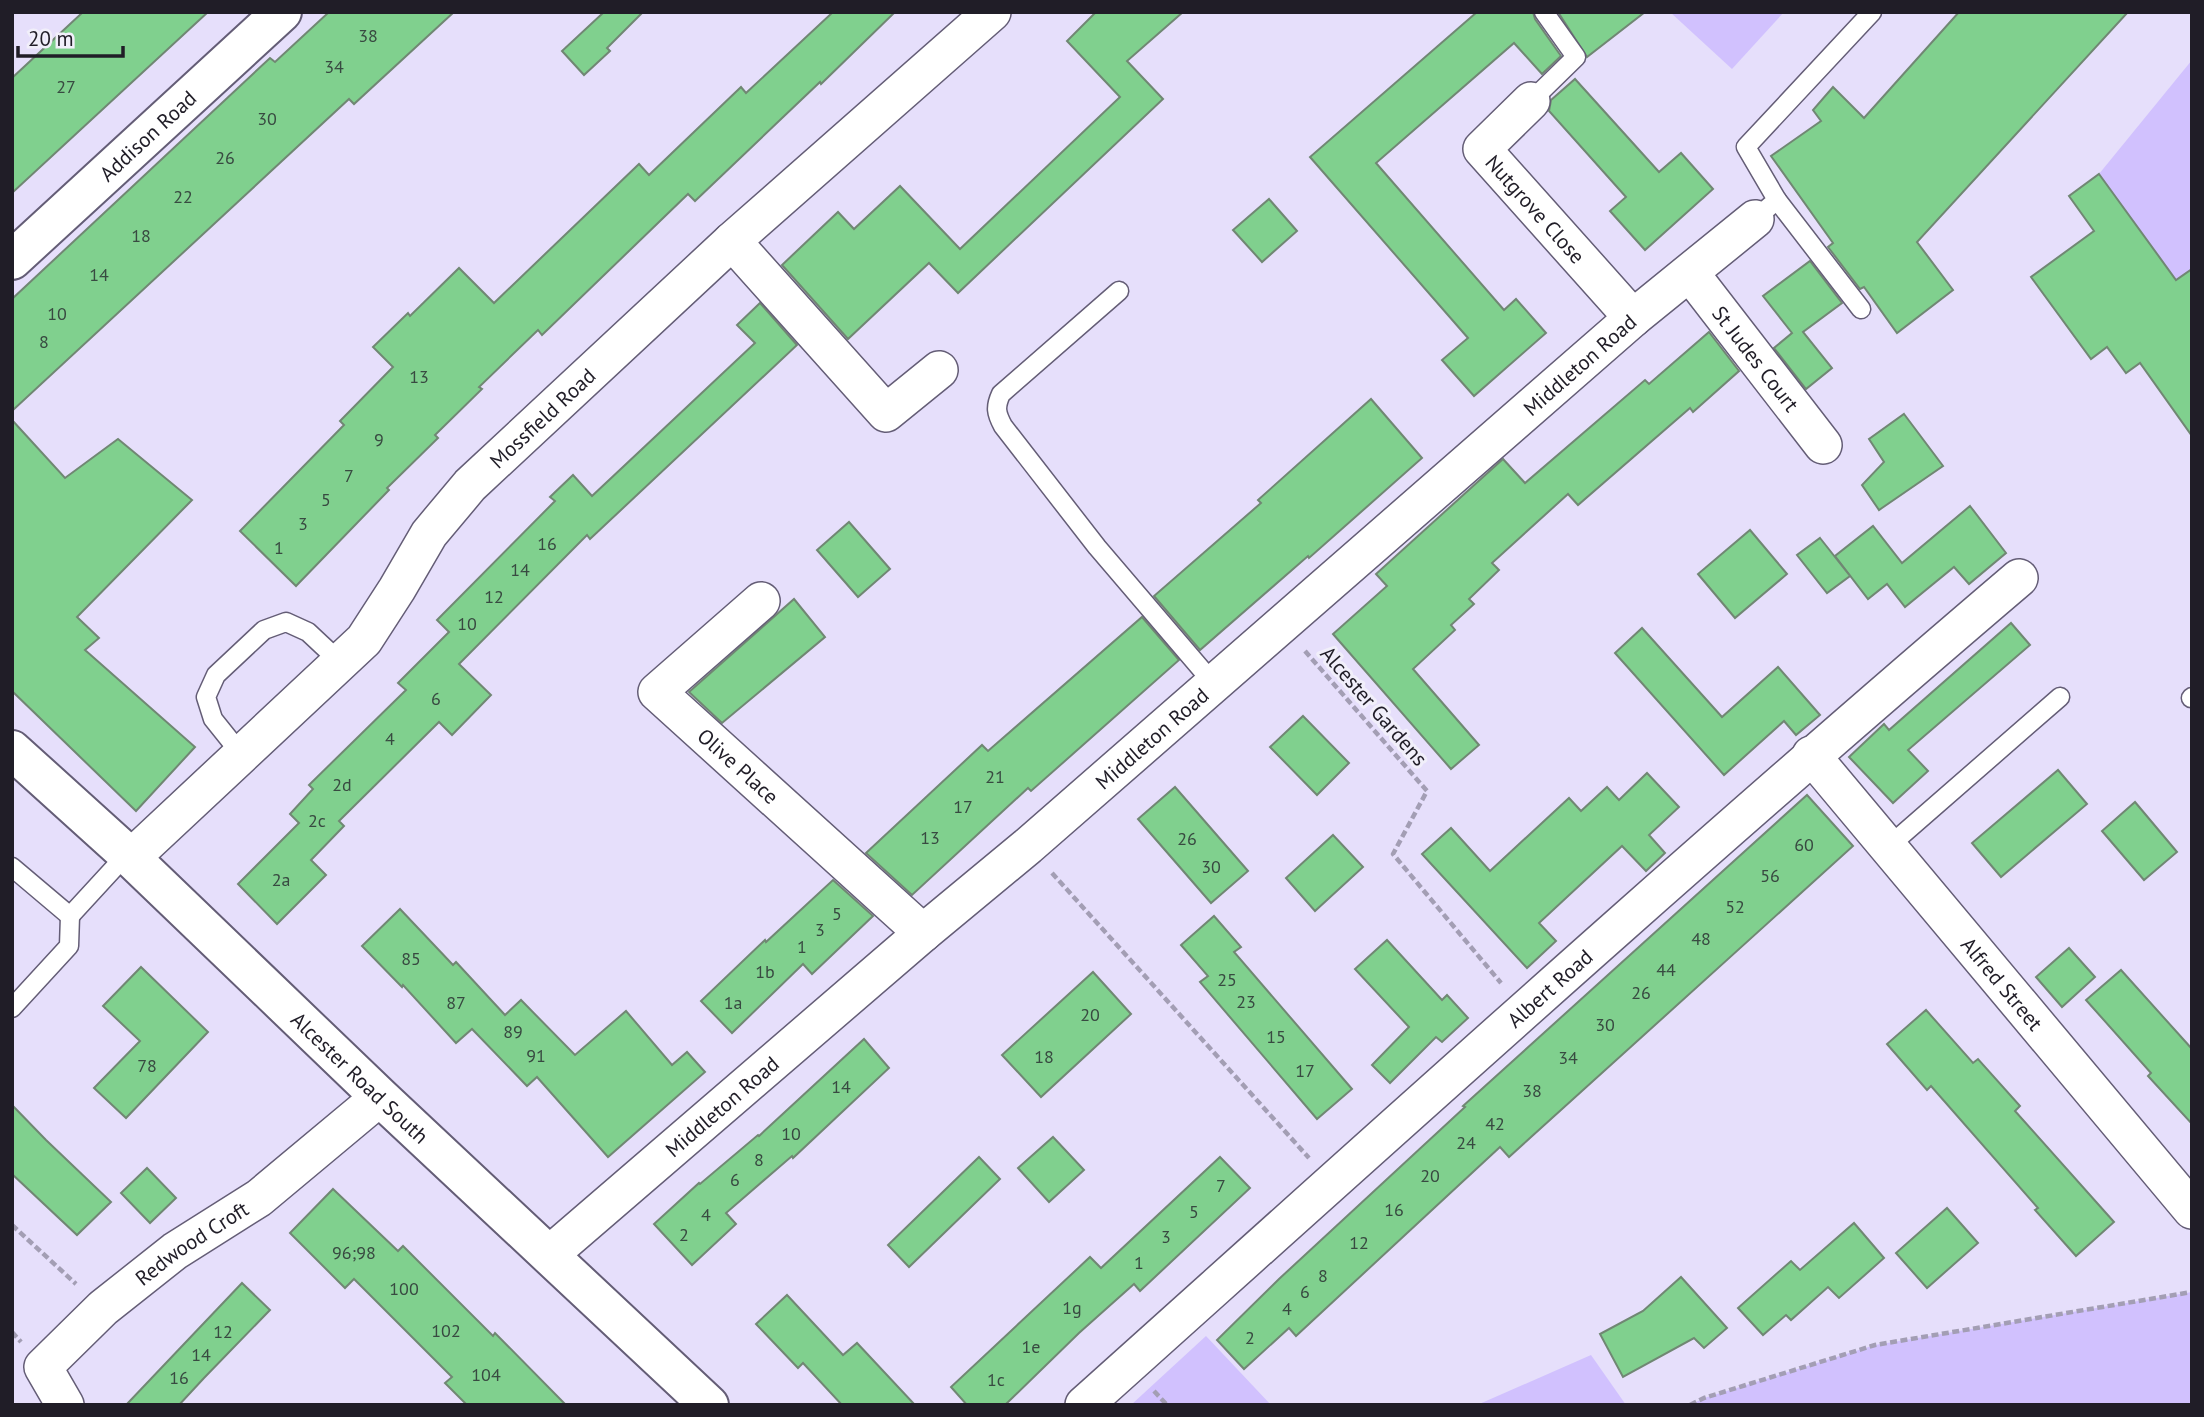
<svg xmlns="http://www.w3.org/2000/svg" width="2204" height="1417" viewBox="0 0 2204 1417" font-family="'PT Sans',sans-serif">
<style>
.green{fill:#d1c1fe}
.building{fill:#80d08e;stroke:#708773;stroke-width:2}
.lines{fill:none;stroke-linecap:round;stroke-linejoin:round}
.lane-casing{stroke:#645d76;stroke-width:21}
.street-casing{stroke:#645d76;stroke-width:40}
.secondary-casing{stroke:#645d76;stroke-width:42}
.highway-casing{stroke:#645d76;stroke-width:42}
.path{stroke:#a39eb4;stroke-width:4.5;stroke-dasharray:7 3.5;stroke-linecap:butt}
.lane{stroke:#fff;stroke-width:18}
.street{stroke:#fff;stroke-width:37}
.secondary{stroke:#fff;stroke-width:38}
.highway{stroke:#fff;stroke-width:38}
.labels{text-anchor:middle;dominant-baseline:central;stroke-width:6;stroke-linejoin:round;paint-order:stroke}
.number-label{font-size:18px;fill:#384a41}
.street-label{font-size:21px;fill:#201d27;stroke:#f1effa}
</style>
<rect width="100%" height="100%" fill="#e6dffb"/>
<g class="green">
<path d="M1670,12h114l-52,57z"/>
<path d="M2192,60v209l-16,11 -77,-106z"/>
<path d="M2192,1292v113h-502l14,-7 171,-53z"/>
<path d="M1206,1336l65,69h-140z"/>
<path d="M1591,1355l35,50h-149z"/>
</g>
<g class="building">
<path d="M83,12h125l-196,181v-115z"/>
<path d="M329,12h125l-100,92 -5,-5 -337,312v-112l258,-241 5,4z"/>
<path d="M604,12h39l-36,36 3,3 -26,24 -22,-24z"/>
<path d="M833,12h62l-74,72 -1,-2 -125,119 -7,-7 -146,141 -4,-5 -59,57 3,2 -47,46 3,3 -51,50 2,2 -93,96 -56,-55 104,-106 -4,-4 53,-54 -20,-20 35,-34 2,3 49,-48 35,35 145,-139 10,11 92,-88 5,6z"/>
<path d="M1096,12h87l-56,49 36,38 -205,194 -29,-30 -81,76 -66,-74 56,-53 16,17 46,-43 60,63 160,-152 -53,-56z"/>
<path d="M1477,12h56l2,7 26,37 -19,18 -28,-31 -138,120 128,147 12,-11 30,34 -72,63 -32,-36 26,-22 -158,-181z"/>
<path d="M1558,12h87l-58,45z"/>
<path d="M1959,12h169l-211,230 36,48 -56,43 -33,-46 -4,2 -32,-42 5,-4 -62,-87 50,-35 -8,-11 20,-23 31,31z"/>
<path d="M1575,79l84,93 22,-19 32,36 -68,61 -35,-39 16,-14 -77,-86 2,-11z"/>
<path d="M2099,174l77,106 16,-11v167l-52,-73 -14,10 -19,-26 -16,12 -60,-82 63,-46 -25,-35z"/>
<path d="M1269,199l28,32 -35,31 -29,-32z"/>
<path d="M1810,261l32,42 -39,29 29,36 -26,21 -32,-41 18,-15 -29,-37z"/>
<path d="M760,303l37,42 -207,194 -3,-4 -128,129 32,31 -39,40 -13,-13 -100,99 5,5 -33,34 15,15 -49,49 -39,-40 61,-61 -9,-9 23,-25 -4,-4 97,-95 -8,-7 51,-51 -12,-12 118,-119 -5,-4 23,-22 19,21 163,-153 -18,-18z"/>
<path d="M1709,332l30,39 -46,41 -3,-4 -112,97 -10,-11 -76,69 7,7 -30,29 5,5 -23,21 4,5 -42,39 66,76 -28,24 -118,-135 54,-48 -11,-12 127,-115 22,24 120,-103 4,4z"/>
<path d="M1371,399l51,59 -113,100 -1,-2 -108,94 -46,-54 107,-93 -3,-3z"/>
<path d="M1904,414l39,52 -64,44 -17,-25 22,-23 -15,-23z"/>
<path d="M12,420l53,58 53,-39 74,61 -115,117 22,21 -14,12 110,97 -59,64 -124,-120z"/>
<path d="M1970,506l36,47 -37,31 -15,-17 -49,40 -18,-23 -19,15 -33,-43 38,-30 29,37z"/>
<path d="M849,522l41,47 -32,28 -41,-47z"/>
<path d="M1750,530l37,44 -52,44 -37,-44z"/>
<path d="M1820,538l30,38 -23,17 -30,-38z"/>
<path d="M794,599l31,38 -103,86 -33,-31z"/>
<path d="M1142,617l37,43 -148,131 -3,-3 -116,107 -46,-42 116,-108 6,6z"/>
<path d="M2011,623l19,22 -122,105 20,21 -35,32 -44,-46 35,-33 5,6z"/>
<path d="M1642,628l80,89 56,-50 42,48 -24,20 -12,-14 -60,54 -109,-122z"/>
<path d="M1303,716l46,47 -32,32 -47,-48z"/>
<path d="M2058,770l29,34 -86,73 -29,-34z"/>
<path d="M1647,773l32,34 -30,28 16,18 -19,18 -24,-25 -83,77 17,18 -29,27 -105,-114 29,-26 39,43 79,-73 12,13 26,-24 12,13z"/>
<path d="M1175,787l73,84 -37,32 -73,-84z"/>
<path d="M1807,795l46,51 -344,311 -9,-10 -204,189 -7,-8 -45,41 -27,-29 62,-61 186,-172 -2,-1z"/>
<path d="M2135,802l42,50 -33,28 -42,-49z"/>
<path d="M1333,835l30,32 -48,44 -29,-33z"/>
<path d="M833,880l40,36 -61,58 -9,-10 -71,69 -31,-32 64,-61 1,2z"/>
<path d="M400,909l53,56 3,-3 49,53 16,-15 54,55 51,-44 46,54 15,-13 18,20 -97,85 -71,-80 -10,9 -55,-57 -16,14 -53,-58 -1,2 -40,-41z"/>
<path d="M1214,916l27,31 -7,5 118,137 -35,30 -117,-137 8,-6 -27,-31z"/>
<path d="M1387,940l55,60 5,-5 21,23 -26,24 -6,-5 -46,46 -18,-18 37,-38 -54,-58z"/>
<path d="M2069,948l26,29 -33,30 -26,-30z"/>
<path d="M141,967l67,65 -82,86 -32,-30 46,-47 -37,-35z"/>
<path d="M2121,970l71,79v75l-44,-48 3,-3 -65,-73z"/>
<path d="M1093,972l38,42 -90,83 -39,-42z"/>
<path d="M1926,1010l47,53 5,-4 42,47 -5,5 99,111 -38,34 -41,-46 3,-2 -107,-122 -4,4 -40,-46z"/>
<path d="M864,1039l25,29 -96,90 -1,-2 -66,57 10,11 -44,41 -38,-41 45,-41 1,1 58,-49 1,1z"/>
<path d="M12,1105l34,35 65,62 -34,33 -65,-61z"/>
<path d="M1053,1137l31,33 -35,32 -31,-34z"/>
<path d="M979,1157l21,22 -91,88 -21,-22z"/>
<path d="M1220,1157l30,31 -110,103 -6,-7 -55,49 -74,72h-38l-16,-18 139,-130 11,11z"/>
<path d="M147,1168l29,30 -26,25 -29,-30z"/>
<path d="M333,1189l65,62 5,-5 90,90 2,-3 71,72h-99l-22,-22 7,-6 -98,-98 -9,9 -55,-55z"/>
<path d="M1947,1208l31,35 -51,45 -31,-35z"/>
<path d="M1854,1223l30,35 -45,40 -11,-11 -37,33 -5,-5 -23,20 -25,-27 53,-47 9,9z"/>
<path d="M1681,1277l46,51 -23,20 -10,-10 -71,39 -23,-43 43,-23z"/>
<path d="M242,1283l28,27 -66,68 -25,27h-53z"/>
<path d="M787,1295l56,60 14,-12 58,62h-73l-39,-42 -5,5 -42,-44z"/>
</g>
<g class="lines">
<g class="lane-casing">
<g id="lane">
<path d="M1531,101l45,-44 -32,-45"/>
<path d="M1777,200l84,109"/>
<path d="M1755,219l22,-19 -31,-53 126,-135"/>
<path d="M1119,291l-118,103c-6,13 -5,19 2,32l94,121 117,137"/>
<path d="M2191,698l1,-1"/>
<path d="M241,754l-28,-35 -7,-22 10,-22 48,-45 22,-8 22,10 32,30"/>
<path d="M1888,847l172,-150"/>
<path d="M12,867l58,49 57,-62"/>
<path d="M12,1008l57,-62 1,-30"/>
</g>
</g>
<g class="street-casing">
<g id="street">
<path id="s1" d="M1531,101l-49,48 151,169"/>
<path d="M732,241l154,172 53,-43"/>
<path id="s2" d="M1690,273l133,172"/>
<path id="s3" d="M761,601l-104,91 266,241"/>
<path id="s4" d="M1811,755l381,455"/>
<path id="s5" d="M131,858l233,-218 33,-51 32,-55 41,-49 262,-244 260,-229"/>
<path id="s6" d="M549,1255l374,-322 105,-87 605,-528 122,-99"/>
<path id="s7" d="M65,1405l-22,-38 60,-59 72,-57 84,-53 121,-101"/>
<path id="s8" d="M1084,1405c310,-278 618,-557 935,-827"/>
</g>
</g>
<g class="secondary-casing">
<g id="secondary">
<path id="s9" d="M12,260l270,-248"/>
</g>
</g>
<g class="highway-casing">
<g id="highway">
<path id="s10" d="M12,750l115,104 253,243 329,308"/>
</g>
</g>
<g class="path">
<path d="M1305,651l122,140 -34,63 108,129"/>
<path d="M1052,873l257,285"/>
<path d="M12,1225l64,59"/>
<path d="M12,1332l9,10"/>
<path d="M1154,1391l13,14"/>
<path d="M1690,1405l14,-7 171,-53 317,-53"/>
</g>
<use href="#lane" class="lane"/>
<use href="#street" class="street"/>
<use href="#secondary" class="secondary"/>
<use href="#highway" class="highway"/>
</g>
<g class="labels">
<g class="number-label">
<text x="368" y="35">38</text>
<text x="334" y="66">34</text>
<text x="66" y="86">27</text>
<text x="267" y="118">30</text>
<text x="225" y="157">26</text>
<text x="183" y="196">22</text>
<text x="141" y="235">18</text>
<text x="99" y="274">14</text>
<text x="57" y="313">10</text>
<text x="44" y="341">8</text>
<text x="419" y="376">13</text>
<text x="379" y="439">9</text>
<text x="349" y="475">7</text>
<text x="326" y="499">5</text>
<text x="303" y="523">3</text>
<text x="547" y="543">16</text>
<text x="279" y="547">1</text>
<text x="520" y="569">14</text>
<text x="494" y="596">12</text>
<text x="467" y="623">10</text>
<text x="436" y="698">6</text>
<text x="390" y="738">4</text>
<text x="995" y="776">21</text>
<text x="342" y="784">2d</text>
<text x="963" y="806">17</text>
<text x="317" y="820">2c</text>
<text x="930" y="837">13</text>
<text x="1187" y="838">26</text>
<text x="1804" y="844">60</text>
<text x="1211" y="866">30</text>
<text x="1770" y="875">56</text>
<text x="281" y="879">2a</text>
<text x="1735" y="906">52</text>
<text x="837" y="913">5</text>
<text x="820" y="929">3</text>
<text x="1701" y="938">48</text>
<text x="802" y="946">1</text>
<text x="411" y="958">85</text>
<text x="1666" y="969">44</text>
<text x="765" y="971">1b</text>
<text x="1227" y="979">25</text>
<text x="1641" y="992">26</text>
<text x="1246" y="1001">23</text>
<text x="456" y="1002">87</text>
<text x="733" y="1002">1a</text>
<text x="1090" y="1014">20</text>
<text x="1605" y="1024">30</text>
<text x="513" y="1031">89</text>
<text x="1276" y="1036">15</text>
<text x="536" y="1055">91</text>
<text x="1044" y="1056">18</text>
<text x="1568" y="1057">34</text>
<text x="147" y="1065">78</text>
<text x="1305" y="1070">17</text>
<text x="841" y="1086">14</text>
<text x="1532" y="1090">38</text>
<text x="1495" y="1123">42</text>
<text x="791" y="1133">10</text>
<text x="1466" y="1142">24</text>
<text x="759" y="1159">8</text>
<text x="1430" y="1175">20</text>
<text x="735" y="1179">6</text>
<text x="1221" y="1185">7</text>
<text x="1394" y="1209">16</text>
<text x="1194" y="1211">5</text>
<text x="706" y="1214">4</text>
<text x="684" y="1234">2</text>
<text x="1166" y="1236">3</text>
<text x="1359" y="1242">12</text>
<text x="354" y="1252">96;98</text>
<text x="1139" y="1262">1</text>
<text x="1323" y="1275">8</text>
<text x="404" y="1288">100</text>
<text x="1305" y="1291">6</text>
<text x="1072" y="1307">1g</text>
<text x="1287" y="1308">4</text>
<text x="446" y="1330">102</text>
<text x="223" y="1331">12</text>
<text x="1250" y="1337">2</text>
<text x="1031" y="1346">1e</text>
<text x="201" y="1354">14</text>
<text x="486" y="1374">104</text>
<text x="179" y="1377">16</text>
<text x="996" y="1379">1c</text>
</g>
<g class="street-label">
<text stroke="none"><textPath href="#s9" startOffset="184">Addison Road</textPath></text>
<text stroke="none"><textPath href="#s1" startOffset="149">Nutgrove Close</textPath></text>
<text stroke="none"><textPath href="#s2" startOffset="108">St Judes Court</textPath></text>
<text stroke="none"><textPath href="#s6" startOffset="1362">Middleton Road</textPath></text>
<text stroke="none"><textPath href="#s5" startOffset="606">Mossfield Road</textPath></text>
<text transform="translate(1374 706) rotate(49)">Alcester Gardens</text>
<text stroke="none"><textPath href="#s6" startOffset="794">Middleton Road</textPath></text>
<text stroke="none"><textPath href="#s3" startOffset="248">Olive Place</textPath></text>
<text stroke="none"><textPath href="#s4" startOffset="298">Alfred Street</textPath></text>
<text stroke="none"><textPath href="#s8" startOffset="625">Albert Road</textPath></text>
<text stroke="none"><textPath href="#s10" startOffset="478">Alcester Road South</textPath></text>
<text stroke="none"><textPath href="#s6" startOffset="228">Middleton Road</textPath></text>
<text stroke="none"><textPath href="#s7" startOffset="238">Redwood Croft</textPath></text>
</g>
</g>
<rect width="2204" height="1417" fill="none" stroke="#201d27" stroke-width="28"/>
<path d="M18 46v10h105v-10" fill="none" stroke="#201d27" stroke-width="3.5"/>
<text x="28" y="46" font-size="21" fill="#201d27" stroke="#f1effa" stroke-width="5" paint-order="stroke">20 m</text>
</svg>
